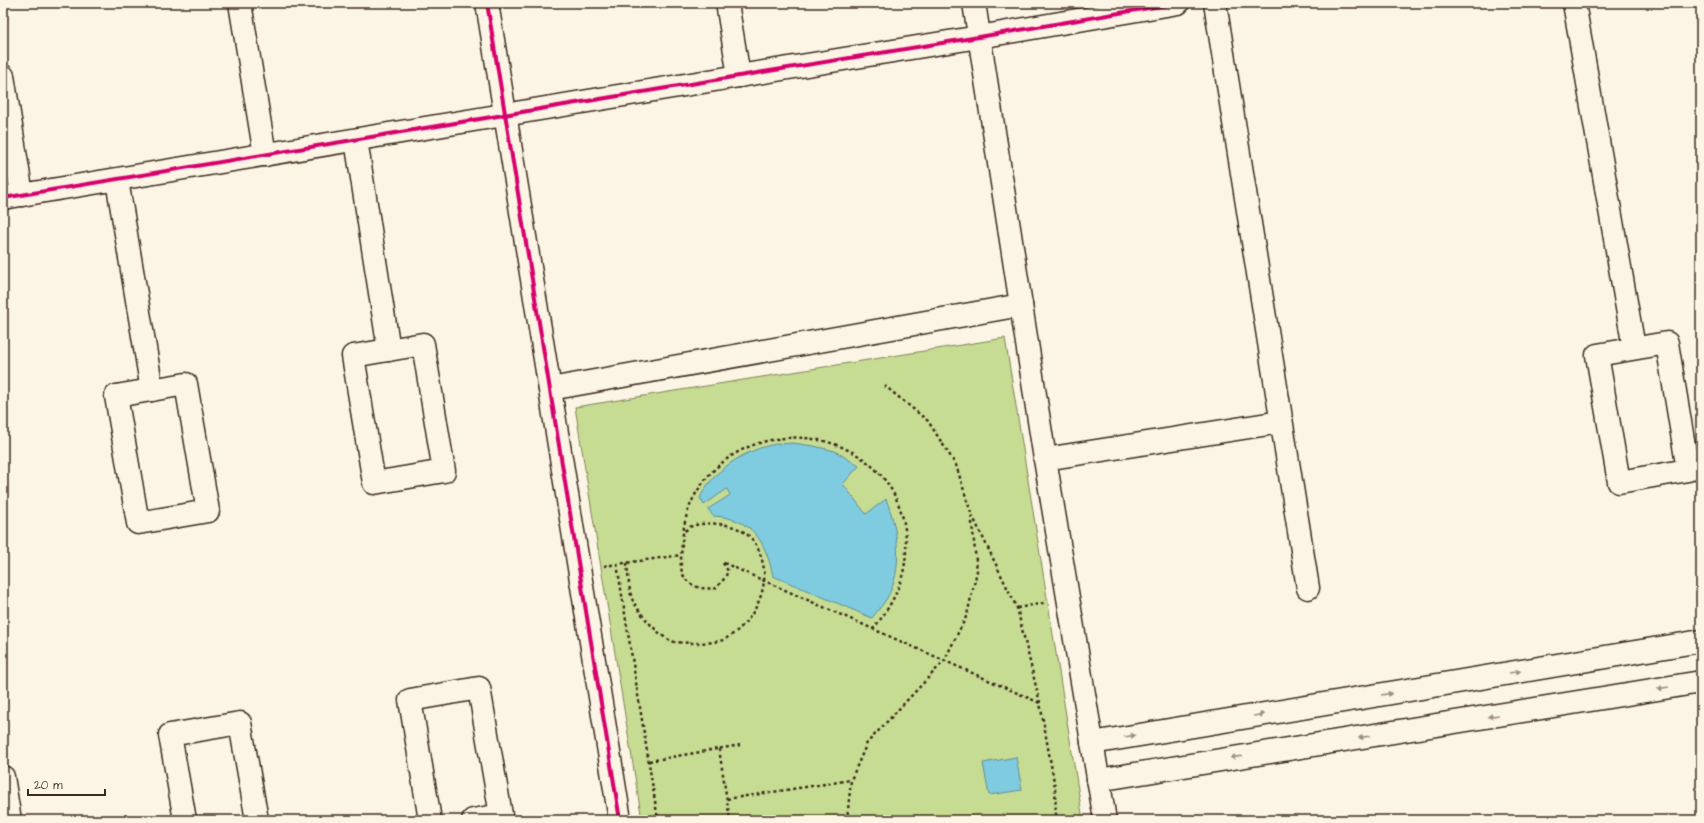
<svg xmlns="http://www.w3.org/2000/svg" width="1704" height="823" viewBox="0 0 1704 823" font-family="'Architects Daughter',sans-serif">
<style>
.green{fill:#c6dc92;stroke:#808358}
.water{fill:#7fcbdf;stroke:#648b92}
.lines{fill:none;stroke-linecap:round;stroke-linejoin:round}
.minor-casing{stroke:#3b2a1e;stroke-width:25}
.path{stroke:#3b2a1e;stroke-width:2.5;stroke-dasharray:3 3;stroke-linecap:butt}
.minor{stroke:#fcf5e5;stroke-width:22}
.cycleway-casing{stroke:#fcf5e5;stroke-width:6}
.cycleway{stroke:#d6006c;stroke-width:4}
.oneway{fill:#9c9082}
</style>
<rect width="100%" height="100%" fill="#fcf5e5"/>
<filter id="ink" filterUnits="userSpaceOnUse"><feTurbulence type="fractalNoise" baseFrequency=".025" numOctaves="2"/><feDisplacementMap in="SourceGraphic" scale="8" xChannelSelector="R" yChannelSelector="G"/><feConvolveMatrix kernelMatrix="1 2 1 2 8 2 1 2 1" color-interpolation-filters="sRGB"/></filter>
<g filter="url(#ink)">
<path class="green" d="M1005,338l78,482h-441l-67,-413z"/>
<g class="water">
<path d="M793,443l21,3 21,5 24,15 -16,18 23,30 20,-15c12,30 18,70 1,99 -4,7 -10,13 -15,20l-99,-42c-8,-36 -21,-58 -60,-60l-5,-7 22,-14 -3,-6 -23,16 -4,-7c11,-26 43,-47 71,-53 7,-2 14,-1 22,-2z"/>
<path d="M1016,757l6,33 -33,5 -6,-32z"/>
</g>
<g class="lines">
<g class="minor-casing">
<g id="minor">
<path d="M240,3l25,152"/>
<path d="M487,3l133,817"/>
<path d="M727,3l12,73"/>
<path d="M974,3l71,456 60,361"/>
<path d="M1215,3l93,585"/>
<path d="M1574,3l60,345"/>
<path d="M3,76l19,119"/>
<path d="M356,140l33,210"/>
<path d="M117,180l35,210"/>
<path d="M3,198l736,-122 240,-39 199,-34"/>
<path d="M1667,343l21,127 -69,12 -22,-127z"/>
<path d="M423,344l21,127 -70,12 -21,-127z"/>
<path d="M186,384l22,127 -70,12 -22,-127z"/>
<path d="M550,389l471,-84"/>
<path d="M1045,459l236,-37"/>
<path d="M1092,743l609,-102"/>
<path d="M3,777l7,43"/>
<path d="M1098,780l603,-98"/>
<path d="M185,820l-15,-85 70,-12 17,97"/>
<path d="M430,820l-20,-120 69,-12 22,127 -28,5"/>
</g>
</g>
<g class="path">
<path d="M972,515l45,93 23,95 15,84 1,33"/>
<path d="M627,563c1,10 2,30 6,38 8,14 24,33 38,40 5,2 13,1 18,2 8,0 29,0 36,-4 26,-14 46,-48 37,-79 -4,-16 -12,-27 -28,-33 -12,-4 -29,-5 -42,-1 -3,1 -7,5 -9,7"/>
<path d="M723,563l5,8 -3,7 -9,10c-20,3 -37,-6 -35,-28 1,-21 2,-40 11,-59 46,-96 197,-80 213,28 5,40 -7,69 -32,100"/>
<path d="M724,563l316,140"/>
<path d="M617,564l41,256"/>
<path d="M604,566l77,-11"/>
<path d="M1017,608l27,-5"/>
<path d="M719,749l11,71"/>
<path d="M649,761l91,-16"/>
<path d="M727,799l124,-19"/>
<path d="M847,820l4,-40 16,-37 77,-82 23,-46 10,-44 -6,-58 -15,-48 -28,-44 -43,-35"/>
</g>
<use href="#minor" class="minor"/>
<g class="cycleway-casing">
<g id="cycleway">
<path d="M487,3l133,817"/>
<path d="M3,198l736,-122 240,-39 199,-34"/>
</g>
</g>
<use href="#cycleway" class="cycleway"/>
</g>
<defs><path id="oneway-solid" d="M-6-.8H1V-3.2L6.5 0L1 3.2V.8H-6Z"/></defs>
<g class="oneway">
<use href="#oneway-solid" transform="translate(1515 672) rotate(-9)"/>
<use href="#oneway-solid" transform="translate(1663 688) rotate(171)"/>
<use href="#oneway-solid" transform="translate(1387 694) rotate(-9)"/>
<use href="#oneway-solid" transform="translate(1259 715) rotate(-9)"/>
<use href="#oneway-solid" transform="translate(1493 716) rotate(171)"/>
<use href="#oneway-solid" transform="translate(1130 736) rotate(-9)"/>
<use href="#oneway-solid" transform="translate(1364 737) rotate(171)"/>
<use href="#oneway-solid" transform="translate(1236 757) rotate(171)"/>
</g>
</g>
<rect width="1704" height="823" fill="none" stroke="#fcf5e5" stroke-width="16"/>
<rect x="8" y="8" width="1688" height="807" fill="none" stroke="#3b2a1e" stroke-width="1.5" filter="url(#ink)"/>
<path d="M28 789v6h77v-6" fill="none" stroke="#3b2a1e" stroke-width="2"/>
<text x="34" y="789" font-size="12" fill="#3b2a1e" stroke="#fcf5e5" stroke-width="3" paint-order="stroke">20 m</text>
</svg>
